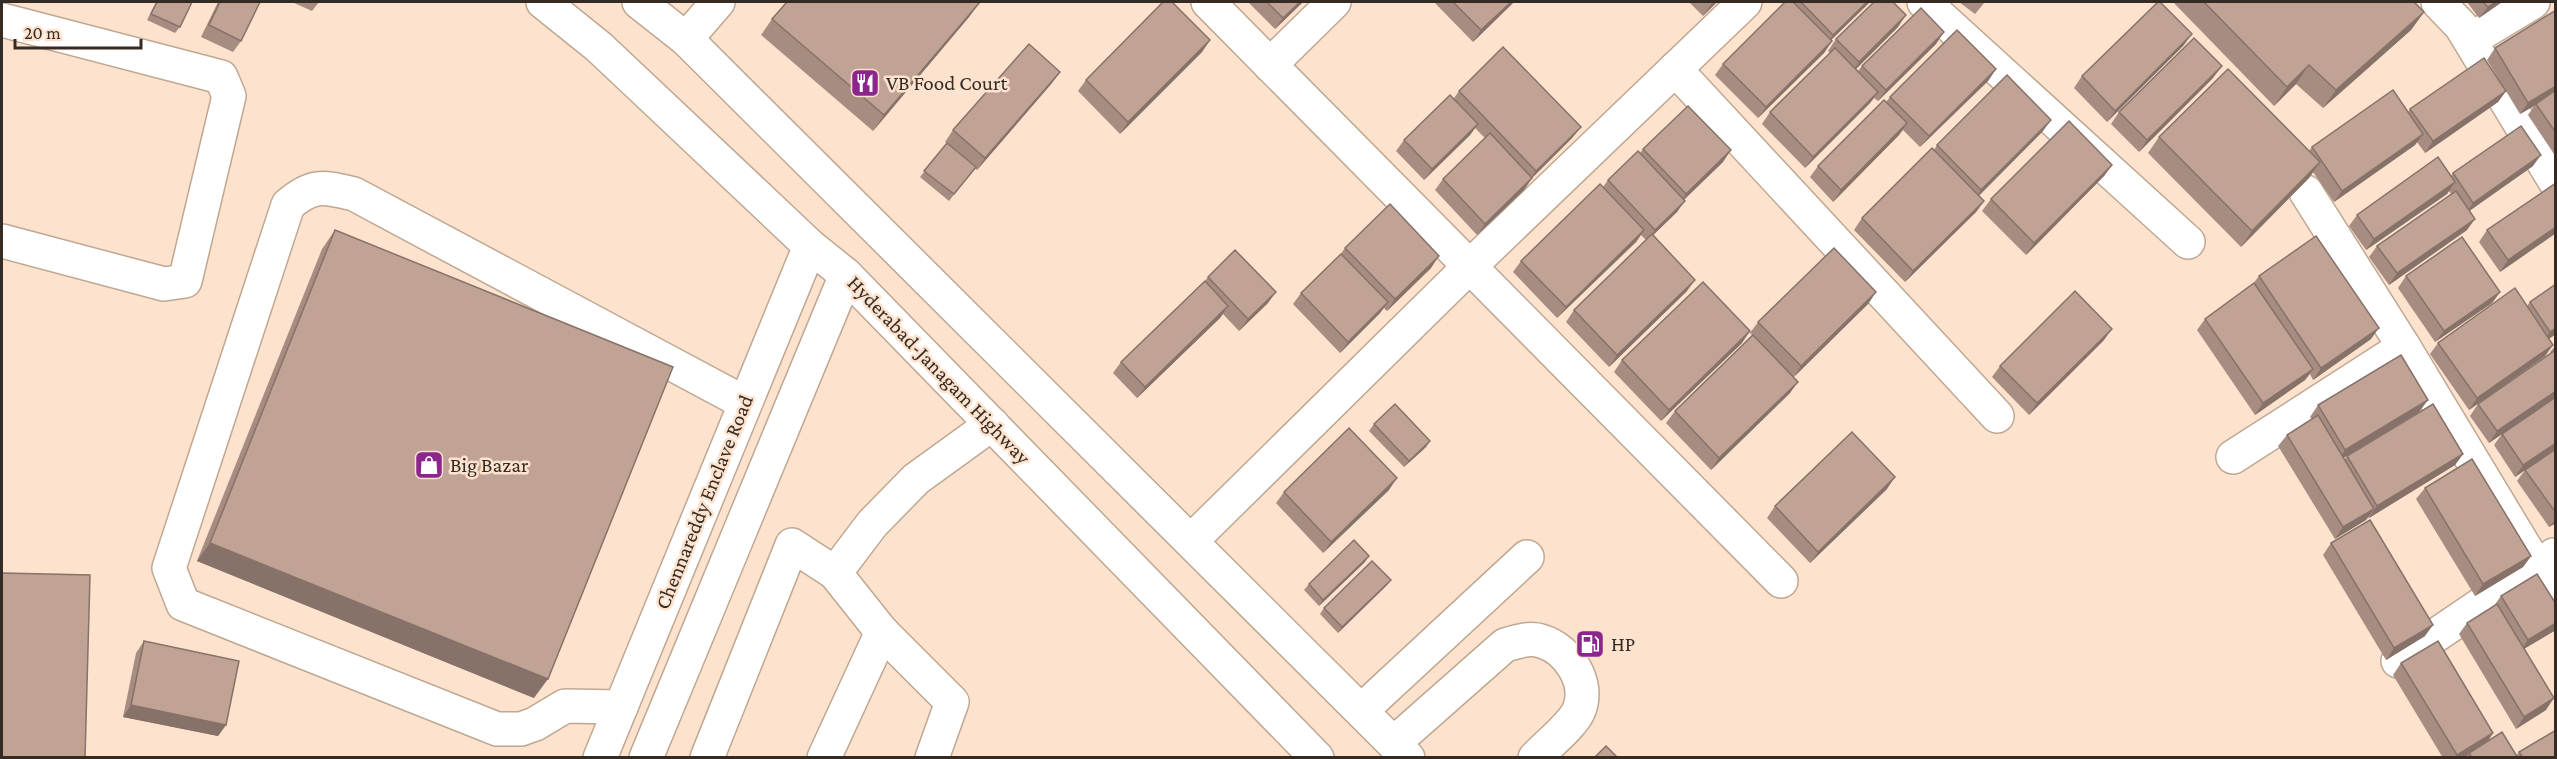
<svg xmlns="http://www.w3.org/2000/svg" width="2557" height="759" viewBox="0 0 2557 759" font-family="'Crimson Pro',serif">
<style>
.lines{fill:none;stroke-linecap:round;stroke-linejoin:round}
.minor-casing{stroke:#bfa792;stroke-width:36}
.highway-casing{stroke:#bfa792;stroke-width:36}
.minor{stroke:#fff;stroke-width:33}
.highway{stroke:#fff;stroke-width:33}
.wall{fill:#a68c81}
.shaded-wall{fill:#877269}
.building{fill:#c1a396;stroke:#877269;stroke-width:1.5}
.labels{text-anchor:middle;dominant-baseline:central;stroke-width:5;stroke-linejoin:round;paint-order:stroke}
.poi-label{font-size:21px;fill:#352b23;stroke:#fde3ce;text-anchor:start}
.street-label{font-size:21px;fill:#352b23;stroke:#fde3ce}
</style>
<rect width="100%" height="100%" fill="#fde3ce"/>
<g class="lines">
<g class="minor-casing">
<g id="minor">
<path d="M1208,2l573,579"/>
<path d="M1924,2l264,240"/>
<path d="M2438,2l23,24 95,157"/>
<path d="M2,20l219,57 8,19 -44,185 -21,3 -162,-43"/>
<path d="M686,39l32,-37"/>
<path d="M2470,40l63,-38"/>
<path d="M1270,65l64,-63"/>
<path d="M1675,69l322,347"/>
<path d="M2306,192l98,155 152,252"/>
<path d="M2233,457l171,-110"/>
<path d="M1192,540l277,-273 276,-265"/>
<path d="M835,573l47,59 70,70 -20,56"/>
<path d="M2398,661l156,-106"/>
<path d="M621,707l-56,-1 -30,18 -14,5h-24l-314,-125 -14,-36 119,-363c25,-22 36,-18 66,-11l391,209"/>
<path d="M1362,710l165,-153"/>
<path d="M1394,743l111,-98c10,-3 25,-8 36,-4 28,8 49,42 38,69 -6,15 -32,35 -44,48"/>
<path d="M600,758l210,-512"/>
<path d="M646,758l200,-483"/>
<path d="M707,758l85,-213 43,28 37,-49 44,-45 76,-55"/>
<path d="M824,758l58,-126"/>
</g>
</g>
<g class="highway-casing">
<g id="highway">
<path d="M543,2l56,45 211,199 36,29 471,483"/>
<path d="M639,2l47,37 722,719"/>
</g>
</g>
<use href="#minor" class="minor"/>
<use href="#highway" class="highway"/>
</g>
<g class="wall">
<path d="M156,2h36l-12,25 -5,6 -28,-13z"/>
<path d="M218,2h42l-19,39 -8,11 -32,-15z"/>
<path d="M292,2h27l-7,9z"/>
<path d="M980,2l-11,15 -96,114 -112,-96 11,-16z"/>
<path d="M1248,2h55l-28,27z"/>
<path d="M1434,2h80l-41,40z"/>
<path d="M1689,2h28l-14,14z"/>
<path d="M1785,2h85l-39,38 1,1 -8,12 -66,65 -43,-43 8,-11z"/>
<path d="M1959,2h26l-10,12z"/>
<path d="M2173,2h241l10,10 -13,18 -88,78 -27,-24 -22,22z"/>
<path d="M2467,2h35l-23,16z"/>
<path d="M2556,10v147l-28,-42 6,-9 -14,8 -14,-23 -8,11 -73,51 -8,-11 -2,3 -81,57 -21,-30 -4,6 -68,69 -93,-94 11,-16 150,14 3,-4 96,-35 2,-3 94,-21 -17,-28 8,-12z"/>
<path d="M1898,27l-42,42 2,2 4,-5 74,-22 -58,57 -4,-3 -4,5 -65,65 -43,-44 8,-12 60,-59 -2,-2 8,-12z"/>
<path d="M1210,40l-8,12 -82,82 -42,-43 8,-11z"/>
<path d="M2184,45l-77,77 -33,-34 8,-12z"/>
<path d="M1996,69l-8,12 -68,66 -17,-17 -4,5 -66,67 -23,-25 8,-11 68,-64 4,-5z"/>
<path d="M2213,78l-74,74 -28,-28 8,-12z"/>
<path d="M1052,83l-75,87 -2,-2 -26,33 -29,-24 27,-34 -2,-1 8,-12z"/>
<path d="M1459,91l122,36 -9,11 -40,40 -8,12 -47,45 -42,-45 8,-11 42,-41 -10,-10 -5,7 -46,45 -28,-29 8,-11 50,-42z"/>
<path d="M2043,131l-64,65 5,5 -8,11 -71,70 -51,-52 8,-12 72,-68 3,-5z"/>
<path d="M1643,149l80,13 -39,38 -7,12 -24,23 34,56 -78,76 -43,-45 8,-12 72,-70 -5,-5 -5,7 -79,76 -44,-46 8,-11 82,-74 5,-7 32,-27z"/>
<path d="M2112,165l-8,11 -78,79 -44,-44 9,-12z"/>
<path d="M2533,166l-64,45 -2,19 -78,55 -20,-28 8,-11 74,-52 -2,-3 -2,3 -81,56 -17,-24 8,-11 94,-39 2,-3z"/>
<path d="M2556,183v50l-56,39 -21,-30 8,-12z"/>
<path d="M335,230l199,468 -337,-137 125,-312z"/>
<path d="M1345,248l86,20 -44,43 -3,-3 -4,5 -40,40 -47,-49 8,-11 39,-38z"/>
<path d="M2259,276l112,63 -58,41 -3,-6 -5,6 -50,35 -58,-85 8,-11 47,-34z"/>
<path d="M2406,276l94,16 -8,11 -57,39 -37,-54z"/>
<path d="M1208,277l60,26 -29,28 -16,-17 -3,4 -83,80 -24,-25 8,-11 84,-81z"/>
<path d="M2556,284v50l-7,5 4,6 -8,11 -76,54 -39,-56 8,-11 89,-37 3,-4z"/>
<path d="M1876,292l-8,12 -75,73 -3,16 -79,77 -45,-47 9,-12 77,-76 -2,-2 8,-11z"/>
<path d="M2104,340l-75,75 -37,-38 8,-11z"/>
<path d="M1742,343l-81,78 -47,-49 8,-12z"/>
<path d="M2556,345v104l-41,28 -21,-32 8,-11 -13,9 -19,-27 8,-12 73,-51 -1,-1z"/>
<path d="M2318,405l101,7 -76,46 1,2 3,-4 116,-2 -8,11 -86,53 -1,-1 -2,3 -31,19 -57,-93 9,-11 25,-16 -2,-2z"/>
<path d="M1374,424l52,23 -22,20 -35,-36z"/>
<path d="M2556,449v74l-7,4 -32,-46 8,-11z"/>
<path d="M2425,488l106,68 -8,11 -48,29 -59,-97z"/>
<path d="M1887,489l-77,74 -43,-45 8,-12z"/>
<path d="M1389,490l-66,63 -47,-50 8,-11z"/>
<path d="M2331,543l94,93 -39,24 -63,-105z"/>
<path d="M1365,562l-46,44 -15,-16 5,-6z"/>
<path d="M1391,580l-5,6 -48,47 -18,-19 4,-6z"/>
<path d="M2501,596l55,8v26l-32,19 22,61 -30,19 -57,-95 8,-11 26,-16z"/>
<path d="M144,641l82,84 -8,11 -95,-19 13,-64z"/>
<path d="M2401,663l92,70 -5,8 28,15 3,-4 37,6h-90l1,-2 -3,2h-21l-50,-83z"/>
</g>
<g class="shaded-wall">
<path d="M980,2l-11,15 -96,114 11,-16z"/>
<path d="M1300,2h3l-28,27 8,-11z"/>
<path d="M1511,2h3l-41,40 8,-12z"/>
<path d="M1713,2h4l-14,14z"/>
<path d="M1867,2h3l-45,44 8,-11z"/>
<path d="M2495,2h7l-23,16 9,-11z"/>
<path d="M2424,12l-13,18 -88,78 13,-18z"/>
<path d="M1906,15l-8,12 -47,47 8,-12z"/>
<path d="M1944,32l-8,12 -58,57 8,-11z"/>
<path d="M2192,34l-8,11 -77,77 8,-11z"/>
<path d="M1210,40l-8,12 -82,82 8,-12z"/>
<path d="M1832,41l-8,12 -66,65 8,-11z"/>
<path d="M2309,65l-13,19 -22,22 13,-19z"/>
<path d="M2222,66l-9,12 -74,74 8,-12z"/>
<path d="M1996,69l-8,12 -68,66 9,-11z"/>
<path d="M1060,72l-8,11 -75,87 8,-12z"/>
<path d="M2556,86v6l-20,12 -2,2 -14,8 8,-11z"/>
<path d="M2506,91l-8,11 -73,51 8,-12z"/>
<path d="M1878,92l-8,11 -65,65 8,-11z"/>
<path d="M2051,120l-8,11 -70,70 8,-11z"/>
<path d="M1907,123l-8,12 -66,67 8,-12z"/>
<path d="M1478,124l-8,11 -46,45 8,-11z"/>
<path d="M1581,127l-9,11 -44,44 8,-11z"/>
<path d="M2423,134l-8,11 -81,57 8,-11z"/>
<path d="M1731,150l-8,12 -45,43 8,-11z"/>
<path d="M2541,155l-8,11 -68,48 8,-11z"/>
<path d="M2320,162l-11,16 -68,69 11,-16z"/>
<path d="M2112,165l-8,11 -78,79 8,-12z"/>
<path d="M1532,178l-8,12 -47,45 8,-11z"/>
<path d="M2455,182l-8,12 -81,56 8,-11z"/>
<path d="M1685,201l-8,11 -30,29 8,-11z"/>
<path d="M1984,201l-8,11 -71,70 8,-11z"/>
<path d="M2475,219l-8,11 -78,55 8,-12z"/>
<path d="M2556,227v6l-56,39 8,-12z"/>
<path d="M1644,230l-8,12 -79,76 9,-11z"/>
<path d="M1439,256l-8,12 -44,43 8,-12z"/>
<path d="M1695,280l-8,11 -78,76 8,-12z"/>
<path d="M1276,292l-8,11 -29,28 9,-12z"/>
<path d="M1876,292l-8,12 -75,74 8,-12z"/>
<path d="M2500,292l-8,11 -57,39 9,-11z"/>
<path d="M1388,302l-8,11 -40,40 8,-11z"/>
<path d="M1228,306l-8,12 -83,80 8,-11z"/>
<path d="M2379,328l-8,11 -58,41 8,-12z"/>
<path d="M2556,328v6l-14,9 8,-11z"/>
<path d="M2112,329l-8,11 -75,75 8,-12z"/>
<path d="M1750,331l-8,12 -81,78 8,-11z"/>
<path d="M2553,345l-8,11 -76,54 8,-12z"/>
<path d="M2313,369l-8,11 -50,35 8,-12z"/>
<path d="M1798,382l-8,11 -79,77 8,-12z"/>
<path d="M2556,391v6l-67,46 8,-12z"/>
<path d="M2428,400l-9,12 -82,50 8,-12z"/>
<path d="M1430,441l-4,6 -22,20 5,-6z"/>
<path d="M2556,443v6l-41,28 8,-12z"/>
<path d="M2463,454l-8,11 -86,53 8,-12z"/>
<path d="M1895,477l-8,12 -77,74 8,-11z"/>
<path d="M1397,478l-8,12 -66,63 8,-11z"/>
<path d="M2374,509l-8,11 -31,19 8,-12z"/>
<path d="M2556,519v4l-7,4z"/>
<path d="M210,543l338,136 -14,19 -337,-137z"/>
<path d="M1369,556l-4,6 -46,44 4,-6z"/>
<path d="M2531,556l-8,11 -48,29 8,-12z"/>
<path d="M1391,580l-5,6 -48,47 4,-6z"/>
<path d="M2556,623v7l-36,21 8,-11z"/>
<path d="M2433,625l-8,11 -39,24 8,-12z"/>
<path d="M2554,698l-8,12 -30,19 8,-12z"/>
<path d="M131,705l95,20 -8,11 -95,-19z"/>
<path d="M2493,733l-8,12 -16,8 -5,5h-9l2,-3z"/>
</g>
<g class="building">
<path d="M157,2h35l-12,25 -29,-13z"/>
<path d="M220,2h40l-19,39 -32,-16z"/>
<path d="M787,2h193l-96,113 -112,-96z"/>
<path d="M1163,2h9l38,38 -82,82 -42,-42z"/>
<path d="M1267,2h33l-17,16z"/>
<path d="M1453,2h58l-30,28z"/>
<path d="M1785,2h8l39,39 -66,66 -43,-43z"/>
<path d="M1801,2h66l-34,33z"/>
<path d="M1874,2h19l13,13 -47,47 -23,-23z"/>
<path d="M2158,2h2l32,32 -77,77 -33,-35z"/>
<path d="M2204,2h210l10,10 -88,78 -27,-25 -22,22z"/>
<path d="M2483,2h12l-7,5z"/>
<path d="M1921,8l23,24 -58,58 -24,-24z"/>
<path d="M2556,10v76l-28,17 -33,-55z"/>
<path d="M1957,30l39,39 -67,67 -39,-39z"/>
<path d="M2194,38l28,28 -75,74 -28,-28z"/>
<path d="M1029,44l31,28 -75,86 -32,-28z"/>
<path d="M1503,47l78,80 -45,44 -77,-80z"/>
<path d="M1835,48l43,44 -65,65 -43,-45z"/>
<path d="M2484,58l22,33 -73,50 -23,-32z"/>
<path d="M2228,69l92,93 -68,69 -93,-94z"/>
<path d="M2007,75l44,45 -70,70 -44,-45z"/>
<path d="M2393,90l30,44 -81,57 -30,-44z"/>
<path d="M2556,90v43l-20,-29z"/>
<path d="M1450,95l28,29 -46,45 -28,-29z"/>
<path d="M1884,100l23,23 -66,67 -23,-24z"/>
<path d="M1688,106l43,44 -45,44 -43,-45z"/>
<path d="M2069,121l43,44 -78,78 -43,-44z"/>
<path d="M2521,126l20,29 -68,48 -20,-30z"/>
<path d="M1490,133l42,45 -47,46 -42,-45z"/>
<path d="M947,143l29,24 -22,27 -30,-23z"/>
<path d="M1932,148l52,53 -71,70 -51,-53z"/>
<path d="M1638,151l47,50 -30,29 -47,-50z"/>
<path d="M2438,157l17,25 -81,57 -17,-24z"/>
<path d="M2556,183v44l-48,33 -21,-30z"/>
<path d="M1600,184l44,46 -78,77 -45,-46z"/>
<path d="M2456,191l19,28 -78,54 -20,-27z"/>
<path d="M1390,204l49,52 -44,43 -50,-51z"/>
<path d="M335,230l338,137 -125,312 -338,-136z"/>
<path d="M1652,234l43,46 -78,75 -43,-45z"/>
<path d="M2316,236l63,92 -58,40 -62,-92z"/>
<path d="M2462,237l38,55 -56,39 -38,-55z"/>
<path d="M1834,248l42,44 -75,74 -43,-44z"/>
<path d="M1235,250l41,42 -28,27 -40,-42z"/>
<path d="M1341,254l47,48 -40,40 -47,-49z"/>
<path d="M1205,281l23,25 -83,81 -24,-25z"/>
<path d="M1703,282l47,49 -81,79 -47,-50z"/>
<path d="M2254,283l59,86 -50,34 -58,-84z"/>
<path d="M2556,284v44l-6,4 -20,-30z"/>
<path d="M2515,288l38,57 -76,53 -39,-55z"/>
<path d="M2075,291l37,38 -75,74 -37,-37z"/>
<path d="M1753,335l45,47 -79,76 -44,-47z"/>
<path d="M2554,351l2,3v37l-59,40 -19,-27z"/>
<path d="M2401,355l27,45 -83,50 -27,-45z"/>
<path d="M2556,397v46l-33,22 -21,-31z"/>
<path d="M1395,404l35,37 -21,20 -35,-37z"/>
<path d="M2433,404l30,50 -86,52 -30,-50z"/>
<path d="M2318,415l56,94 -31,18 -56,-92z"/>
<path d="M1349,428l48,50 -66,64 -47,-50z"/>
<path d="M1852,432l43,45 -77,75 -43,-46z"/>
<path d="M2556,449v64l-31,-43z"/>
<path d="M2472,459l59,97 -48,28 -58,-96z"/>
<path d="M2370,520l63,105 -39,23 -63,-105z"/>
<path d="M1354,540l15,16 -46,44 -14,-16z"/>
<path d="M1372,561l19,19 -49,47 -18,-19z"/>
<path d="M2,573l88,2 -5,183h-83z"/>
<path d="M2537,574l19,30v19l-28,17 -27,-44z"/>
<path d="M2497,604l57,94 -30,19 -57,-94z"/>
<path d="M144,641l95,20 -13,64 -95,-20z"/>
<path d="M2438,641l55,92 -36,22 -56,-92z"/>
<path d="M2556,730v28h-33l-4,-6z"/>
<path d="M2502,732l16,26h-46l-3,-5z"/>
<path d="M1606,746l12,12h-24z"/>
</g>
<defs>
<g id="restaurant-square" transform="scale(1.5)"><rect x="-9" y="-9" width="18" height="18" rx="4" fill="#8b268d" stroke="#fde3ce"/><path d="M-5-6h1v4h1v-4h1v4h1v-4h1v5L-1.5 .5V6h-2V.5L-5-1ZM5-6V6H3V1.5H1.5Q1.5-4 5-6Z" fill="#fff"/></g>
<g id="shop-square" transform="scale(1.5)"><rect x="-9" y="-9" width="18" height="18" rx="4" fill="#8b268d" stroke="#fde3ce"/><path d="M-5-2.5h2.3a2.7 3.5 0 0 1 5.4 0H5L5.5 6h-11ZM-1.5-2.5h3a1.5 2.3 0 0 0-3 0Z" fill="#fff"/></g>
<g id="fuel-square" transform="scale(1.5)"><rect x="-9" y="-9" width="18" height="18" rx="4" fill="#8b268d" stroke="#fde3ce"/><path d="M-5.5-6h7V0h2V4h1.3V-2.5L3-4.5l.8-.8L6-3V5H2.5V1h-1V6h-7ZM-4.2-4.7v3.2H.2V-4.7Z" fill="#fff"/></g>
</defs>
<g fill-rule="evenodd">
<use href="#restaurant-square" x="865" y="83"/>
<use href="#shop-square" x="429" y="465"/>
<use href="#fuel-square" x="1590" y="644"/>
</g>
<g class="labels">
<g class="poi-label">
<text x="886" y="83">VB Food Court</text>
<text x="450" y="465">Big Bazar</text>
<text x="1611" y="644">HP</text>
</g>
<g class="street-label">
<text transform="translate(939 370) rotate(46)">Hyderabad-Janagam Highway</text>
<text transform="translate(704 502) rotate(-68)">Chennareddy Enclave Road</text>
</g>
</g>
<rect width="2557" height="759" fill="none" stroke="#352b23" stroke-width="6"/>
<path d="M15 39v9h126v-9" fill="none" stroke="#352b23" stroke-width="3"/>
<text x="24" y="39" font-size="18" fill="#352b23" stroke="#fde3ce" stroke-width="4.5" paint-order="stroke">20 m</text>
</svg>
